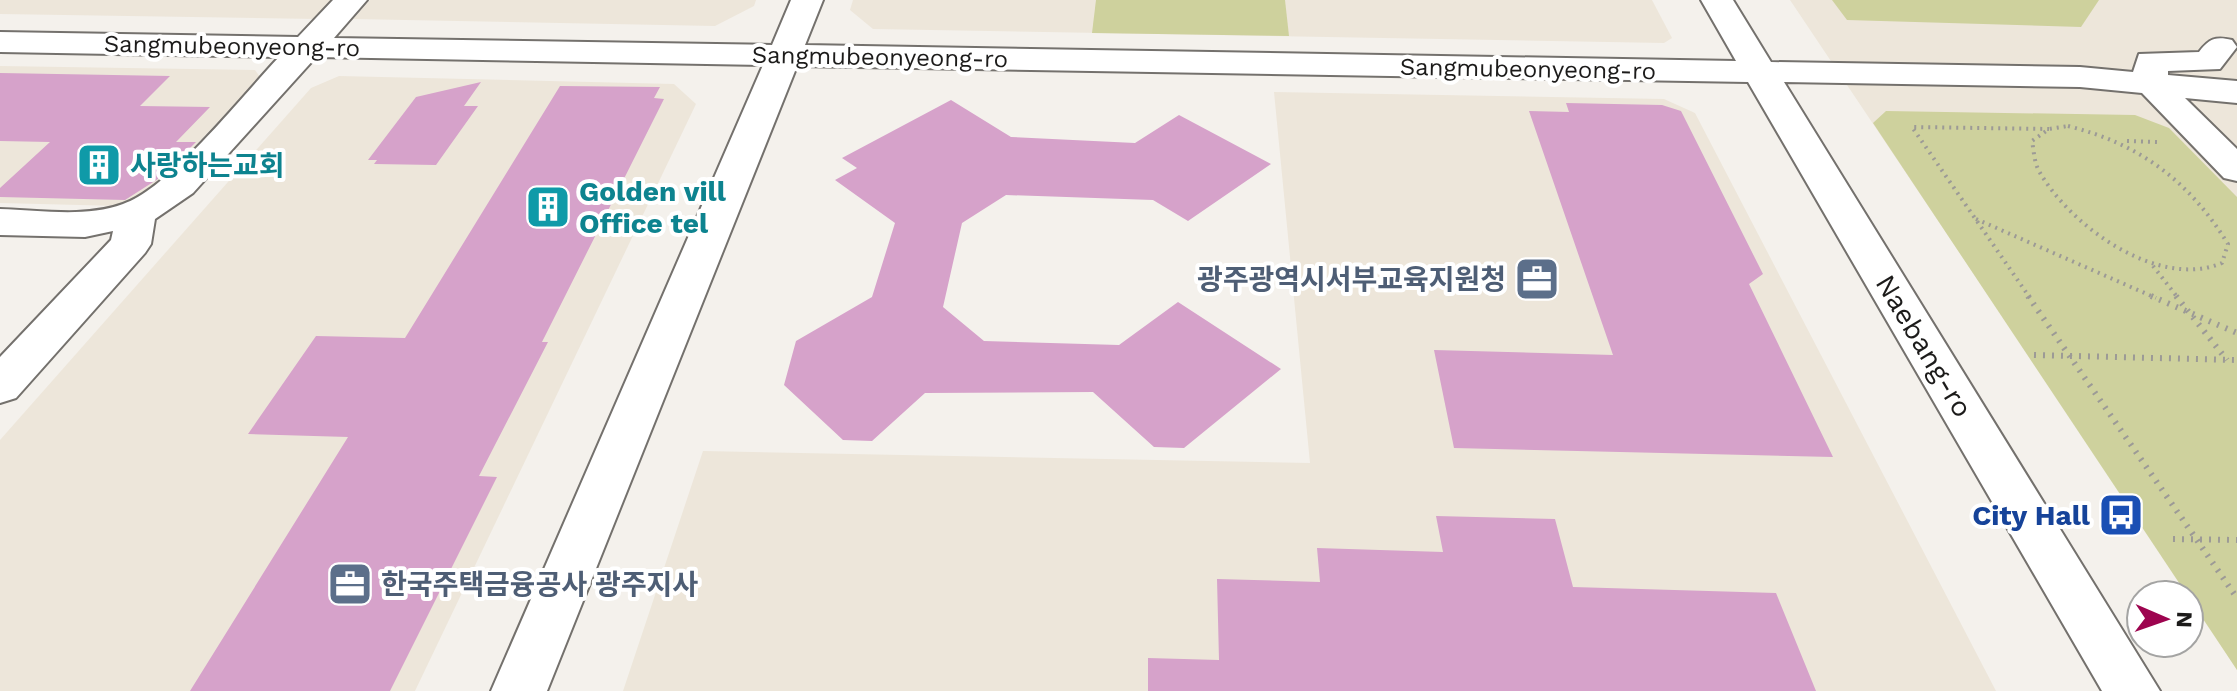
<svg xmlns="http://www.w3.org/2000/svg" width="2237" height="691" viewBox="0 0 2237 691" font-family="'Work Sans','Noto Sans KR',sans-serif">
<style>
.built{fill:#ede6da}
.green{fill:#ced19d}
.building{fill:#d6a2ca}
.lines{fill:none;stroke-linecap:round;stroke-linejoin:round}
.minor-casing{stroke:#74716d;stroke-width:4}
.path-far1{stroke:#9c9a96;stroke-width:4;stroke-dasharray:2 5;stroke-linecap:butt}
.path{stroke:#9c9a96;stroke-width:6;stroke-dasharray:2 7;stroke-linecap:butt}
.minor{fill:#fff;fill-rule:evenodd}
.labels{text-anchor:middle;dominant-baseline:central;stroke-width:8;stroke-linejoin:round;paint-order:stroke}
.far-street-label{font-size:24px;fill:#1c1b1a;stroke:#fff}
.culture-label{font-size:28px;font-weight:bold;fill:#0d838f;stroke:#fff;text-anchor:start}
.service-label{font-size:28px;font-weight:bold;fill:#4e5e75;stroke:#fff;text-anchor:end}
.street-label{font-size:28px;fill:#1c1b1a;stroke:#fff}
.transit-label{font-size:28px;font-weight:bold;fill:#164399;stroke:#fff;text-anchor:end}
</style>
<rect width="100%" height="100%" fill="#f4f1ec"/>
<g class="built">
<path d="M0,0h335l-18,19 -317,-5z"/>
<path d="M370,0h386l-2,6 -39,20 -362,-7z"/>
<path d="M853,0h799l20,38 -8,5 -791,-14 -23,-19z"/>
<path d="M1790,0h447v670l-48,-75z"/>
<path d="M0,66l255,4 5,7 -110,117 -30,12 -120,-3z"/>
<path d="M339,76l335,8 22,20 -281,587h-415v-251l311,-352z"/>
<path d="M1274,92l390,7 31,14 301,578h-1373l80,-240 607,12z"/>
</g>
<g class="green">
<path d="M1096,0h189l4,36 -197,-3z"/>
<path d="M1832,0h267l-18,27 -234,-7z"/>
<path d="M1886,111l249,4 34,13 68,69v473l-364,-547z"/>
</g>
<g class="building">
<path d="M0,73l170,3 -30,30 70,1 -34,35h20l-35,35 -36,23 -125,-3v-9l50,-46 -50,-1z"/>
<path d="M481,82l-17,24h14l-42,59 -62,-1 3,-4h-9l48,-63z"/>
<path d="M560,86l100,1 -6,11 10,1 -122,243h6l-69,134 18,1 -107,214h-200l158,-254 -100,-3 68,-98 89,2z"/>
<path d="M951,100l60,37 124,6 44,-28 92,49 -83,57 -35,-21 -147,-5 -44,28 -19,84 41,34 135,4 59,-43 103,67 -97,79 -30,-1 -61,-55 -168,1 -53,48 -29,-1 -59,-55 12,-44 76,-44 23,-74 -60,-43 22,-12 -15,-10z"/>
<path d="M1566,103l96,2 19,6 82,163 -14,10 84,173 -379,-9 -20,-98 179,5 -84,-244 40,1z"/>
<path d="M1436,516l119,3 18,68 203,6 40,98h-668v-33l71,2 -2,-81 103,3 -3,-34 126,4z"/>
</g>
<g class="lines">
<g class="minor-casing">
<path id="minor" d="M333,0h34l-33,38 438,7 19,-45h32l-18,45 931,16 -35,-61h32l38,62 309,5 53,5 6,-18 60,-2c10,-13 16,-16 33,-12l5,7 -17,22 -52,2v4l69,6v22l-52,-5 52,51v32l-13,-3 -82,-85 -62,-6 -296,-5 376,609h-58l-354,-609 -951,-16 -250,625h-56l272,-626 -447,-8 -123,136 -38,26 -4,25 -6,9 -129,145 -16,5v-46l111,-117 2,-9 -28,6 -85,-2v-26c39,1 85,9 123,-5 48,-17 119,-108 156,-147l-279,-5v-20l298,5z"/>
</g>
<g class="path-far1">
<path d="M2068,126c72,18 121,55 160,118l-6,19c-64,27 -152,-37 -183,-92 -5,-9 -5,-20 -7,-30l17,-12z"/>
<path d="M2127,141l30,1"/>
<path d="M1976,219l180,79"/>
<path d="M2153,266l25,32"/>
<path d="M2030,298l-118,-171 137,2"/>
</g>
<g class="path">
<path d="M2028,296l209,302"/>
<path d="M2151,296l86,37"/>
<path d="M2176,296l51,64"/>
<path d="M2034,355l203,5"/>
<path d="M2173,539l64,1"/>
</g>
<use href="#minor" class="minor"/>
</g>
<defs>
<g id="building-square" transform="scale(2.3)"><rect x="-9" y="-9" width="18" height="18" rx="4" fill="#0f9aa8" stroke="#fff"/><path d="M-4-6H4V6H1V3H-1V6H-4ZM-2.5-4.3h1.7v1.8h-1.7ZM.8-4.3h1.7v1.8H.8ZM-2.5-1h1.7V.8h-1.7ZM.8-1h1.7V.8H.8Z" fill="#fff"/></g>
<g id="office-square" transform="scale(2.3)"><rect x="-9" y="-9" width="18" height="18" rx="4" fill="#5c6f8a" stroke="#fff"/><path d="M-6-3h4V-5.5h4V-3h4V5H-6ZM-1-4.5V-3h2v-1.5ZM-6 0V1H6V0Z" fill="#fff"/></g>
<g id="bus-square" transform="scale(2.3)"><rect x="-9" y="-9" width="18" height="18" rx="4" fill="#1a4fb4" stroke="#fff"/><path d="M-5-6H5V4H4V6H2V4H-2V6H-4V4H-5ZM-3.5-4V0h7V-4ZM-3.5 1.2v1.5H-2V1.2ZM2 1.2v1.5H3.5V1.2Z" fill="#fff"/></g>
</defs>
<g fill-rule="evenodd">
<use href="#building-square" x="99" y="165"/>
<use href="#building-square" x="548" y="207"/>
<use href="#office-square" x="1537" y="279"/>
<use href="#bus-square" x="2121" y="515"/>
<use href="#office-square" x="350" y="584"/>
</g>
<g class="labels">
<g class="far-street-label">
<text transform="translate(232 46) rotate(1)">Sangmubeonyeong-ro</text>
<text transform="translate(880 57) rotate(1)">Sangmubeonyeong-ro</text>
<text transform="translate(1528 69) rotate(1)">Sangmubeonyeong-ro</text>
</g>
<g class="culture-label">
<text x="130" y="165">사랑하는교회</text>
<text x="579" y="191">Golden vill<tspan x="579" dy="32">Office tel</tspan></text>
</g>
<g class="service-label">
<text x="1506" y="279">광주광역시서부교육지원청</text>
<text x="381" y="584" text-anchor="start">한국주택금융공사 광주지사</text>
</g>
<g class="street-label">
<text transform="translate(1924 346) rotate(59)">Naebang-ro</text>
</g>
<g class="transit-label">
<text x="2090" y="515">City Hall</text>
</g>
</g>
<g transform="translate(2165 619) rotate(92)"><circle r="38" fill="#ffffff" stroke="#a4a4a3" stroke-width="2"/>
<path d="M0-6L14 30L0 20L-14 30Z" fill="#9d044f"/>
<text y="-12" font-size="22" font-weight="bold" text-anchor="middle" fill="#1c1b1a">N</text>
</g>
</svg>
